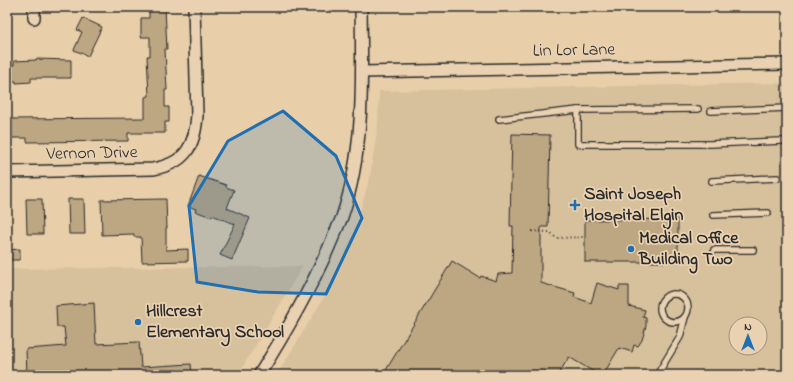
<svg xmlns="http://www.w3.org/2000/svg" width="794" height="382" viewBox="0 0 794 382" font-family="'Indie Flower',sans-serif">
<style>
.built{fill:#d7c09c;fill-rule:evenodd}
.building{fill:#bda682;stroke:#2b2b2b}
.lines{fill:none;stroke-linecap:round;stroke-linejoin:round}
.service-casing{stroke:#2b2b2b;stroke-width:8}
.minor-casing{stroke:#2b2b2b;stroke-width:14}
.path{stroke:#2b2b2b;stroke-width:2;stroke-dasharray:1 3;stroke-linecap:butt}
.service{stroke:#e9d1b1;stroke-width:5.5}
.minor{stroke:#e9d1b1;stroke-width:11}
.marked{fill:#1f6fb2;fill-opacity:0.2;stroke:#1f6fb2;stroke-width:3;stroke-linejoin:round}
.poi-dot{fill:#1f6fb2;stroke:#e9d1b1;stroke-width:1.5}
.labels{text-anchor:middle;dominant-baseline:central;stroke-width:3.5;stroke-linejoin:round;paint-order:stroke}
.street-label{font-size:18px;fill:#2b2b2b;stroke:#e9d1b1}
.poi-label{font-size:18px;font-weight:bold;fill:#2b2b2b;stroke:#e9d1b1;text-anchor:start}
</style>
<rect width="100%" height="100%" fill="#e8cfaa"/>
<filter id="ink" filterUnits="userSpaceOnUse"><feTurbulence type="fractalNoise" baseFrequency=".025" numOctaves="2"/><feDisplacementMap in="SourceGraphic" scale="8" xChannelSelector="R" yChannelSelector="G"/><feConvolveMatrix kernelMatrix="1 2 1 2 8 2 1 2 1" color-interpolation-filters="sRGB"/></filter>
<g filter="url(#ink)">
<g class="built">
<path d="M787,83v292h-510l58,-96 19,-47 16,-55 8,-53 1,-33zM736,324h24v24h-24z"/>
<path d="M303,266l-65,109h-231v-106z"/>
</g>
<g class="building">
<path d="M149,7h16l2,42h-2l2,41h-2v17h4v15h-4v11h-37v8l-101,1v-4h-20v-19l138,-1v-21l4,-1 -2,-40h3v-19h-9v-19h8z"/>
<path d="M83,18l19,9 -14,29 -14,-6 8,-18 -5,-2z"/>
<path d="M36,59l35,1v18h-40v4l-15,1v-2h-9v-16h7v-4l22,-1z"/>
<path d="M512,134l38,1 -2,92h-7v56l34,10 -1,4 17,6 6,-20 22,7v-4h10v20l16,4 -2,7 3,1v8l-4,14 -4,6 -4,-1 -2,7 -13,-4 -16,27h-4l-30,-18 -11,18h-175l69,-114 28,17 1,-2 15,5 2,-7 14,-1 1,-47h-3z"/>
<path d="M199,176l27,9v2l8,3 -7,18 23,10 -18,42 -12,-5 15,-31 -23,-9 -1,2 -16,-6 1,-2 -8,-3z"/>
<path d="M26,199h16l1,35h-16z"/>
<path d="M68,199h16l1,35h-16z"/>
<path d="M166,199l1,29h-1v22l22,-1v12l-46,1 -1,-25h-7v-3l-32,1 -1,-35z"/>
<path d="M678,219v43h-93v-42z"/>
<path d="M20,249v11h-13v-10z"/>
<path d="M94,303l2,41 43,-2 2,25 50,-3 1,11h-165l-1,-26 40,-3 -2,-19h-7l-1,-21z"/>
</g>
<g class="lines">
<g class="service-casing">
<g id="service">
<path d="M578,110v34h132l72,-3"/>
<path d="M711,111l76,-3"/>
<path d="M499,119l79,-9 120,-1"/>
<path d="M712,181l65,-3"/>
<path d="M713,215l55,-2"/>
<path d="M714,250h39"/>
<circle cx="674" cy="308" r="14"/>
<path d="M657,375l23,-38 5,-20"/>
</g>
</g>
<g class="minor-casing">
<g id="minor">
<path d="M34,7v11"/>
<path d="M362,72l425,-8"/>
<path d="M7,172l146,-3c33,-6 42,-23 44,-54l-3,-108"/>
<path d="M259,375c26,-41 50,-83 70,-128 4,-10 9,-20 13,-30 23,-67 20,-140 19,-210"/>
</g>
</g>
<path class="path" d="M532,231l18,1 6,6 29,-1"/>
<use href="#service" class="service"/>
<use href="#minor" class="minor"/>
</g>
</g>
<path class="marked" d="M283,111l53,45 26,62 -36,76 -68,-2 -61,-10 -8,-76 39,-65z"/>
<g class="poi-dot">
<path d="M573 199h4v4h4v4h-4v4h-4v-4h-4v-4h4z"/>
<circle cx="631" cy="249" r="4"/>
<circle cx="138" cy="322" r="4"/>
</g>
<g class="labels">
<g class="street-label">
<text transform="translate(574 51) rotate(-1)">Lin Lor Lane</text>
<text transform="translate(92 154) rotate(-1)">Vernon Drive</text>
</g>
<g class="poi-label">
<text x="584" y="195">Saint Joseph<tspan x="584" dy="21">Hospital Elgin</tspan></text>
<text x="639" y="239">Medical Office<tspan x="639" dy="21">Building Two</tspan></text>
<text x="146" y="312">Hillcrest<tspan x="146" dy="21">Elementary School</tspan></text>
</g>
</g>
<rect width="794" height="382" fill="none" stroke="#e9d1b1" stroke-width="24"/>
<rect x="12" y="12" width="770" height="358" fill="none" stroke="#2b2b2b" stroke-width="1.5" filter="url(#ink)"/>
<g transform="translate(748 336)"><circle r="19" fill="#e9d1b1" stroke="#9d8f7b"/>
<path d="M0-3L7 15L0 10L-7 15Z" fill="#1f6fb2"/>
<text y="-6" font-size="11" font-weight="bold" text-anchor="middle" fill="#2b2b2b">N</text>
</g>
</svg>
